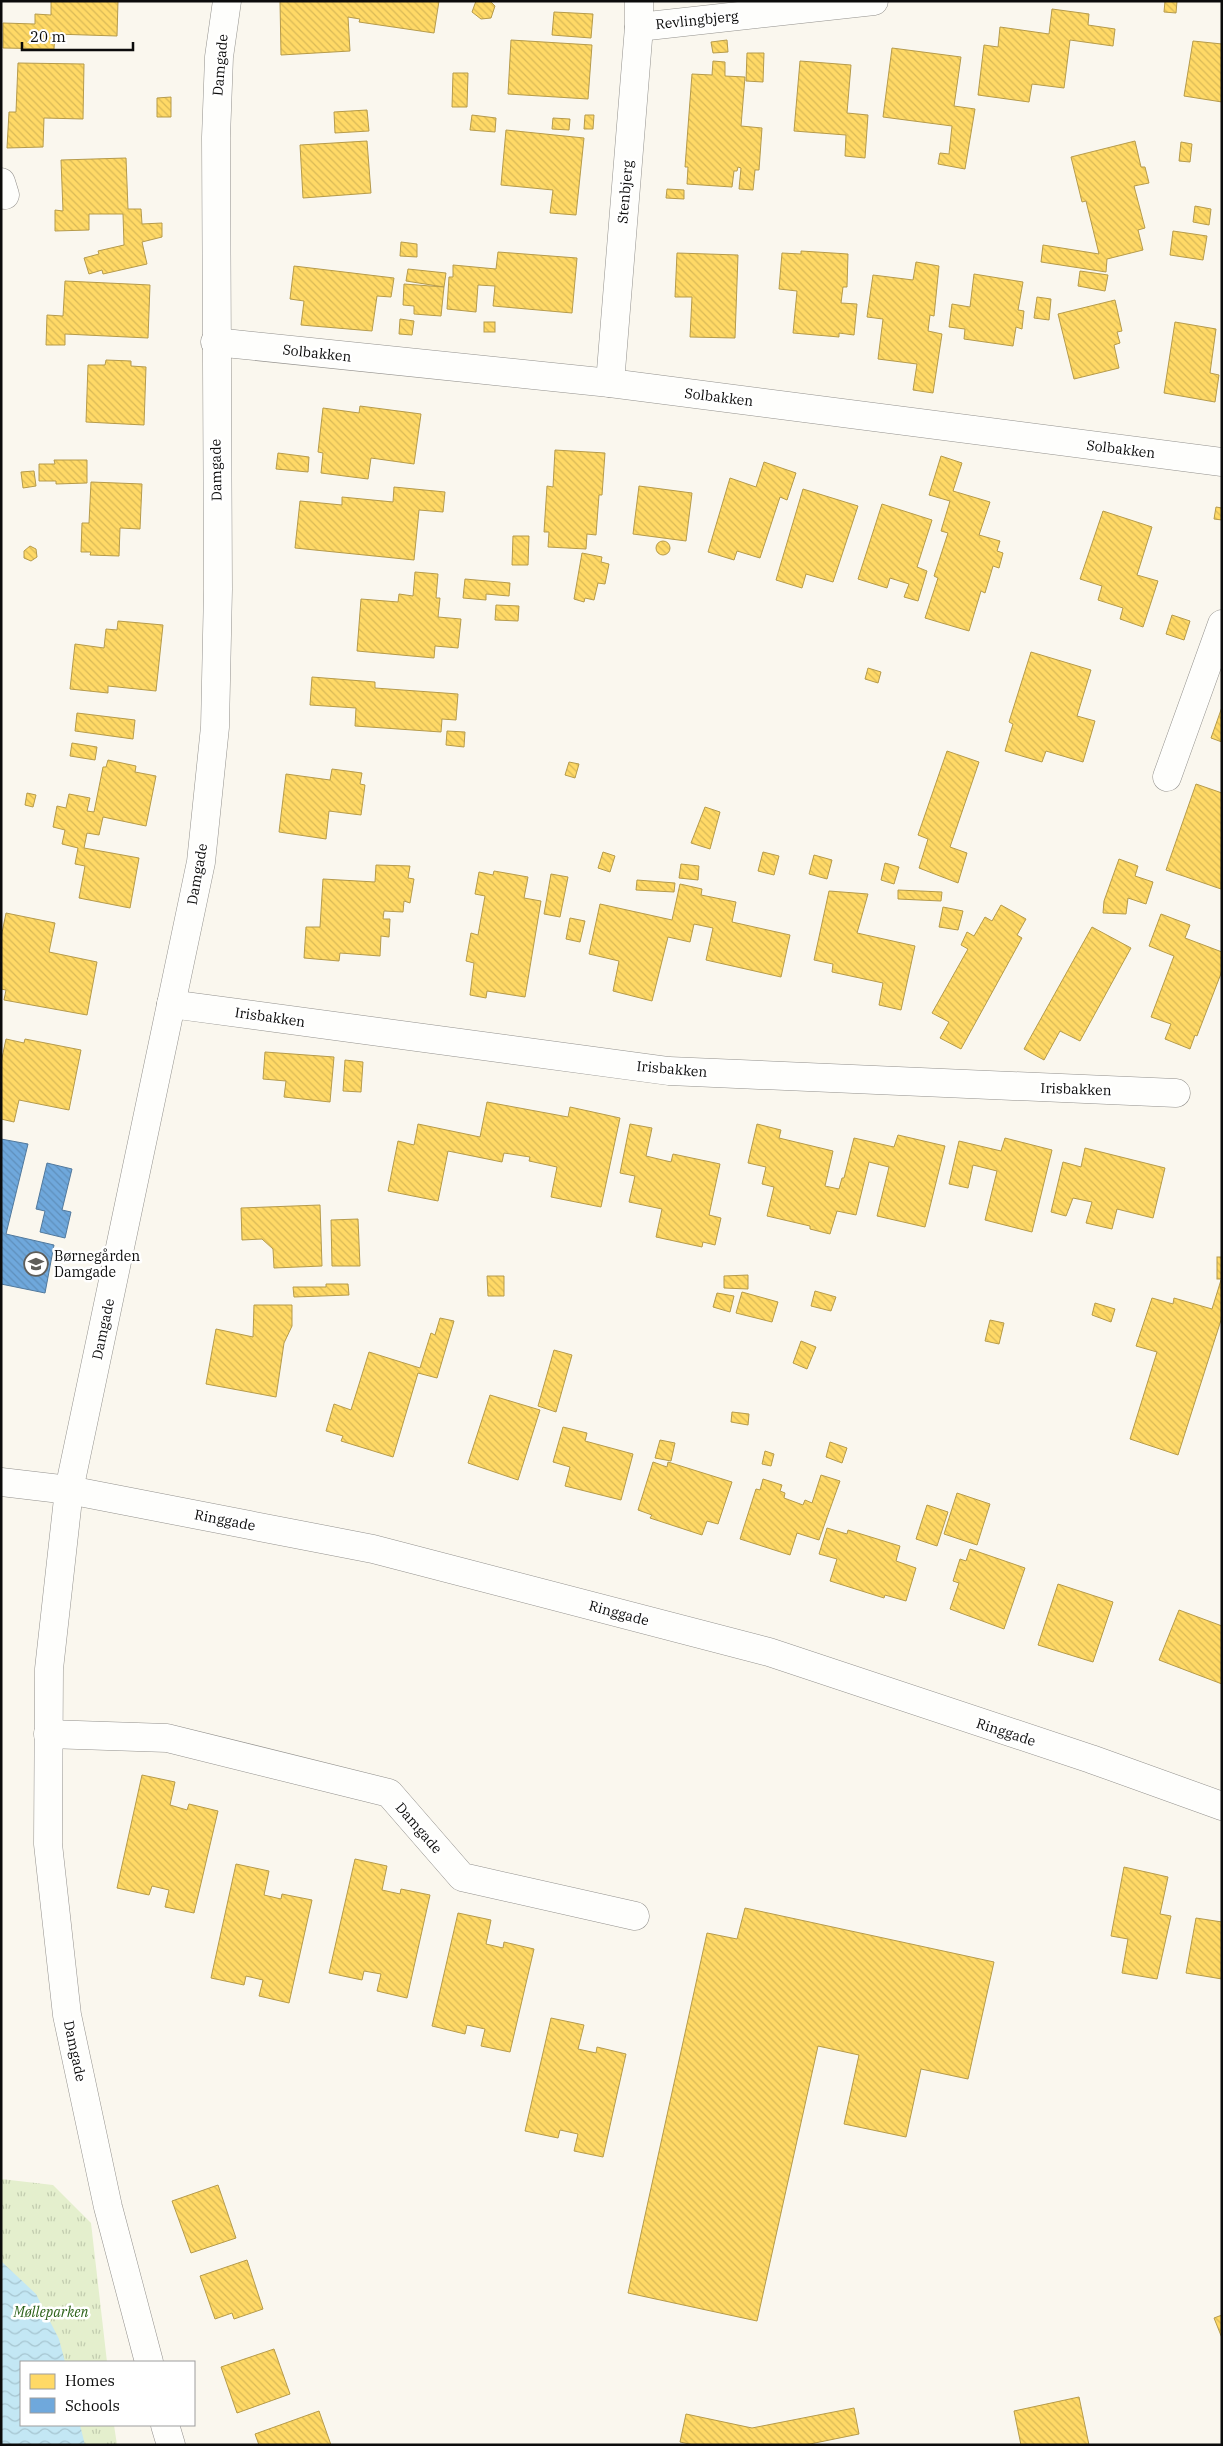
<svg xmlns="http://www.w3.org/2000/svg" width="1223" height="2446" viewBox="0 0 1223 2446" font-family="'IBM Plex Serif',serif">
<style>
.park{fill:url(#park-tufts)}
.water{fill:url(#water-waves)}
.homes{fill:url(#homes-back-hatch);stroke:#b69b4b}
.schools{fill:url(#schools-back-hatch);stroke:#51799d}
.lines{fill:none;stroke-linecap:round;stroke-linejoin:round}
.minor-casing{stroke:#93918d;stroke-width:29}
.tertiary-casing{stroke:#93918d;stroke-width:29}
.minor{stroke:#fefefc;stroke-width:28}
.tertiary{stroke:#fefefc;stroke-width:28}
.labels{text-anchor:middle;dominant-baseline:central;stroke-width:5;stroke-linejoin:round;paint-order:stroke}
.street-label{font-size:14px;fill:#0b0b0b;stroke:#fff}
.poi-label{font-size:14px;fill:#0b0b0b;stroke:#fff;text-anchor:start}
.park-label{font-size:14px;font-style:italic;fill:#2e631b;stroke:#fff}
</style>
<defs>
<pattern id="park-tufts" width="24" height="20" patternUnits="userSpaceOnUse" patternTransform="scale(1.25)"><rect width="24" height="20" fill="#e4efcd"/><path d="M3 7l-1-3M5 7V3M7 7l1-3M15 17l-1-3M17 17v-4M19 17l1-3" fill="none" stroke="#c2ccaf"/></pattern>
<pattern id="water-waves" width="16" height="10" patternUnits="userSpaceOnUse" patternTransform="scale(1.25)"><rect width="16" height="10" fill="#c3e7f4"/><path d="M0 5q4-4 8 0t8 0" fill="none" stroke="#a6c5d0"/></pattern>
<pattern id="homes-back-hatch" width="6" height="6" patternUnits="userSpaceOnUse" patternTransform="scale(1.25)"><rect width="6" height="6" fill="#ffd966"/><path d="M-1 5l2 2M0 0l6 6M5-1l2 2" fill="none" stroke="#d9b957"/></pattern>
<pattern id="schools-back-hatch" width="6" height="6" patternUnits="userSpaceOnUse" patternTransform="scale(1.25)"><rect width="6" height="6" fill="#6fa8dc"/><path d="M-1 5l2 2M0 0l6 6M5-1l2 2" fill="none" stroke="#5f8fbb"/></pattern>
</defs>
<rect width="100%" height="100%" fill="#faf7ee"/>
<path class="park" d="M1,2179l52,6 38,38 16,139h-86v63h93l3,20h-116z"/>
<path class="water" d="M1,2261l35,33 23,45 6,23h-44v63h59l5,20h-84z"/>
<g class="homes">
<path d="M51,1h67l-1,35 -62,-2 -1,15 -51,-1v-25l32,1v-10l16,1z"/>
<path d="M280,1h159l-5,32 -75,-11 1,-3 -12,-2 2,34 -69,4z"/>
<path d="M476,1h14l5,5 -4,12 -10,1 -9,-7z"/>
<path d="M1165,1h12l-1,12 -12,-1z"/>
<path d="M1052,9l37,5 -1,11 27,4 -2,17 -43,-6 -6,48 -32,-4 -3,18 -51,-7 6,-50 14,2 2,-20 49,7z"/>
<path d="M554,12l39,2 -2,24 -39,-3z"/>
<path d="M511,40l81,5 -4,54 -80,-5z"/>
<path d="M727,40l1,12 -15,1 -2,-11z"/>
<path d="M1193,41l29,3v58l-38,-6z"/>
<path d="M892,48l69,9 -7,49 21,3 -10,60 -27,-5 2,-11 9,1 3,-28 -69,-9z"/>
<path d="M747,53h17l-1,29 -17,-1z"/>
<path d="M713,61l12,1v14l20,1 -4,49 21,2 -3,42h-4l-2,20 -14,-1 2,-21 -3,-1 -1,4h-3l-2,16 -45,-3 1,-17h-3l7,-93 20,1z"/>
<path d="M800,61l51,4 -4,48 21,2 -3,43 -20,-2 1,-21 -52,-4z"/>
<path d="M18,63l66,1 -1,55 -39,-1 -1,29 -36,1 2,-36h7z"/>
<path d="M453,73h15l-1,34h-15z"/>
<path d="M171,97v20h-14v-19z"/>
<path d="M367,110l2,21 -34,2 -1,-21z"/>
<path d="M472,115l24,3 -1,14 -25,-2z"/>
<path d="M585,115h9l-1,14h-9z"/>
<path d="M553,118l17,1 -1,11 -17,-1z"/>
<path d="M506,130l78,8 -8,77 -26,-2 3,-23 -52,-5z"/>
<path d="M367,141l4,52 -68,5 -3,-53z"/>
<path d="M1135,141l6,26h4l4,16 -15,3 11,42 -7,2 5,20 -36,9 -1,13 -65,-10 2,-17 56,9 -13,-53 -4,1 -11,-45z"/>
<path d="M1181,142l11,2 -2,18 -11,-1z"/>
<path d="M126,158l2,51h13l1,15 20,-1v14l-20,5 5,22 -44,10 -1,-4 -13,4 -5,-16 15,-4 -1,-3 26,-6 -1,-31h-34v16l-34,1v-21l8,1 -2,-51z"/>
<path d="M667,189l17,1v9l-18,-1z"/>
<path d="M1195,206l16,3 -2,16 -16,-3z"/>
<path d="M1173,231l34,5 -4,24 -33,-5z"/>
<path d="M401,242l16,2v13l-17,-1z"/>
<path d="M801,251l47,3 -1,33h-4l-2,16 16,1 -3,31 -15,-2v4l-46,-4 4,-42 -18,-2 3,-36 19,1z"/>
<path d="M498,252l79,6 -5,55 -79,-7 2,-20 -17,-1 -2,27 -29,-3 2,-32h4v-12l43,4z"/>
<path d="M677,253l61,2 -3,83 -45,-1 2,-40h-17z"/>
<path d="M916,262l23,4 -5,50 -4,-1 -2,16 14,3 -9,59 -20,-3 4,-26 -39,-5 5,-40 -16,-2 6,-42 40,5z"/>
<path d="M294,266l100,12 -3,19 -14,-1 -5,35 -71,-6 3,-24 -14,-2z"/>
<path d="M408,269l38,4 -2,14 -38,-6z"/>
<path d="M1080,271l28,4 -3,16 -27,-5z"/>
<path d="M974,274l49,8 -5,28 6,1 -2,18 -6,-2 -3,19 -49,-7 1,-10 -16,-2 3,-23 18,3z"/>
<path d="M65,281l85,4 -2,53 -83,-4v11h-19l1,-30 16,1z"/>
<path d="M404,284l40,3 -3,29 -27,-2v-8l-11,-1z"/>
<path d="M1037,297l14,2 -2,21 -15,-2z"/>
<path d="M1115,300l7,31 -5,1 3,11 -6,2 5,23 -45,11 -16,-65z"/>
<path d="M400,319l14,2 -2,14 -13,-1z"/>
<rect x="484" y="322" width="11" height="10"/>
<path d="M1175,322l41,7 -6,44 9,2 -4,27 -51,-9z"/>
<path d="M106,360l25,1v5l15,1 -2,58 -58,-3 2,-57h17z"/>
<path d="M360,406l61,8 -7,50 -43,-6 -3,21 -47,-6 2,-20 -5,-1 5,-44 36,5z"/>
<path d="M555,450l50,3 -3,42h-3l-3,40 -9,-1 -1,15 -38,-2 1,-15h-5l3,-46 6,1z"/>
<path d="M278,453l31,4 -1,15 -32,-3z"/>
<path d="M941,456l21,7 -9,28 37,11 -11,33 21,6 -3,10 6,2 -4,15 -6,-2 -8,27 -4,-2 -12,40 -44,-13 13,-40 -4,-2 14,-43 -7,-2 9,-30 -21,-6z"/>
<path d="M54,460h33v23l-31,1v-3h-17v-17h16z"/>
<path d="M764,462l32,11 -9,27 -7,-3 -20,61 -23,-7 -3,9 -26,-8 22,-74 26,9z"/>
<path d="M34,471l2,15 -13,2 -2,-16z"/>
<path d="M91,482l51,2 -2,45 -20,-1 -1,28 -29,-1 1,-3h-10l1,-29h7z"/>
<path d="M639,486l53,7 -6,48 -53,-7z"/>
<path d="M394,487l51,5 -2,20 -24,-2 -5,50 -119,-12 5,-47 42,4v-8l51,5z"/>
<path d="M803,489l55,17 -25,76 -27,-8 -4,14 -26,-8z"/>
<path d="M882,504l50,16 -15,47 10,4 -9,30 -14,-4 5,-13 -19,-6 -3,10 -29,-9z"/>
<path d="M1216,507l6,1v12l-8,-1z"/>
<path d="M1103,511l49,16 -15,48 21,6 -15,46 -23,-8 3,-11 -25,-8 4,-14 -22,-7z"/>
<path d="M513,536h16l-1,29h-16z"/>
<circle cx="663" cy="548" r="7"/>
<path d="M30,546l6,3 1,8 -6,4 -7,-3v-7z"/>
<path d="M582,553l20,4 -1,5 8,2 -4,20 -7,-1 -4,17 -9,-2 -1,4 -10,-3z"/>
<path d="M415,572l23,2 -2,24h4l-2,19 23,2 -3,29 -23,-2 -1,12 -77,-7 4,-52 37,3 1,-8 14,2z"/>
<path d="M465,579l45,4 -1,13 -23,-2v6l-23,-2z"/>
<path d="M496,605l23,1 -1,15 -23,-1z"/>
<path d="M1172,615l18,6 -6,19 -18,-6z"/>
<path d="M118,621l45,4 -7,66 -48,-5v7l-38,-4 5,-45 29,4 2,-19 11,1z"/>
<path d="M1031,652l60,18 -14,46 18,5 -12,41 -37,-11 -4,11 -37,-11 8,-27 -4,-2z"/>
<path d="M868,668l13,4 -3,11 -13,-4z"/>
<path d="M312,677l63,5v6l83,6 -2,26 -14,-1 -1,13 -86,-6 1,-18 -46,-3z"/>
<path d="M1222,707v35l-11,-4z"/>
<path d="M77,713l58,7 -2,19 -58,-8z"/>
<path d="M447,731l18,1 -1,15 -18,-2z"/>
<path d="M72,743l25,4 -2,13 -25,-4z"/>
<path d="M947,751l32,11 -29,85 17,6 -9,30 -39,-15 9,-29 -10,-4z"/>
<path d="M108,760l28,6 -1,6 21,4 -10,50 -43,-9 -4,18 -12,-2 -3,15 55,10 -9,50 -51,-10 6,-32 -10,-2 3,-16 -16,-4 3,-14 -12,-3 4,-21 9,2 3,-14 21,4 -3,13 7,1 9,-45h3z"/>
<path d="M569,762l10,2 -4,14 -10,-3z"/>
<path d="M332,769l30,4 -2,11 5,1 -4,30 -32,-4 -3,28 -47,-7 7,-58 44,6z"/>
<path d="M1196,784l26,9 -1,96 -55,-19z"/>
<path d="M27,793l9,2 -3,12 -8,-2z"/>
<path d="M705,807l15,5 -10,37 -19,-6z"/>
<path d="M603,852l12,4 -5,16 -12,-4z"/>
<path d="M763,852l16,4 -5,19 -16,-4z"/>
<path d="M814,855l18,5 -5,19 -18,-5z"/>
<path d="M1119,859l19,7 -3,10 18,6 -7,22 -18,-6 -2,16 -23,-1 1,-12z"/>
<path d="M885,863l14,4 -5,17 -13,-4z"/>
<path d="M681,864l18,2 -1,14 -19,-2z"/>
<path d="M376,865l34,1 -2,12 6,1 -4,24 -6,-2 -1,11 -19,-1 -1,8h7l-1,18 -8,-1 -1,20 -40,-3 -1,8 -35,-3 2,-31h14l3,-48 52,3z"/>
<path d="M494,871l34,6 -4,21 17,3 -16,96 -38,-6 -1,7 -16,-3 4,-32 -8,-2 5,-28 7,2 7,-39 -10,-2 4,-22 14,3z"/>
<path d="M551,874l17,3 -8,40 -16,-3z"/>
<path d="M637,880l38,3 -1,9 -38,-2z"/>
<path d="M680,884l22,5 -1,6 35,7 -4,20 58,13 -9,42 -75,-17 7,-32 -19,-4 -4,18 -22,-5 -16,64 -39,-10 6,-30 -30,-7 11,-50 72,16z"/>
<path d="M898,890l44,2 -1,9 -43,-2z"/>
<path d="M829,891l39,3 -11,39 58,13 -14,64 -22,-5 4,-22 -51,-11 1,-8 -19,-4z"/>
<path d="M1001,905l25,14 -9,16 5,3 -61,111 -21,-11 9,-16 -17,-9 36,-64 -7,-4 6,-13 7,4 11,-19 7,4z"/>
<path d="M943,907l20,4 -5,19 -19,-3z"/>
<path d="M6,913l49,10 -6,29 48,10 -10,53 -83,-15 2,-10 -5,-1v-51z"/>
<path d="M1161,914l29,11 -5,13 37,14v19l-25,65 -2,-1 -5,14 -25,-10 6,-15 -20,-7 23,-61 -25,-10z"/>
<path d="M570,918l15,3 -5,21 -14,-3z"/>
<path d="M1092,927l39,21 -51,93 -20,-10 -16,29 -20,-11z"/>
<path d="M6,1039l18,4 1,-4 56,11 -12,60 -50,-10 -5,22 -13,-3v-56z"/>
<path d="M265,1052l69,5 -4,45 -46,-5 2,-16 -23,-2z"/>
<path d="M345,1060l18,2 -2,30 -18,-1z"/>
<path d="M487,1102l81,15 2,-10 50,11 -19,89 -50,-10 6,-30 -28,-6 1,-4 -26,-4 -2,9 -54,-11 -10,50 -50,-10 10,-50 16,4 4,-21 62,13z"/>
<path d="M630,1124l22,4 -6,28 25,6 2,-8 47,10 -11,51 12,3 -6,27 -12,-3 -1,5 -46,-10 6,-28 -33,-7 6,-26 -15,-3z"/>
<path d="M757,1124l24,6 -2,8 54,13 -8,35 14,3 3,-11h2l10,-40 40,9 4,-12 47,11 -20,81 -48,-11 12,-49 -20,-5 -13,53 -19,-4 -7,23 -20,-5v-3l-43,-10 7,-29 -12,-3 4,-17 -18,-4z"/>
<path d="M1005,1138l47,12 -20,82 -47,-12 12,-49 -24,-6 -5,23 -19,-4 10,-43 42,10z"/>
<path d="M1085,1148l80,20 -12,50 -36,-9 -5,20 -26,-6 6,-21 -19,-4 -7,18 -15,-4 12,-50 18,5z"/>
<path d="M320,1205l2,61 -48,2 -1,-19 -11,-10 -20,1 -1,-32z"/>
<path d="M358,1219l2,47h-28l-1,-46z"/>
<rect x="1217" y="1257" width="5" height="22"/>
<path d="M748,1275v14l-24,-1v-12z"/>
<path d="M487,1276h17v20h-16z"/>
<path d="M1221,1280l1,37 -44,138 -48,-16 27,-87 -21,-6 16,-48 21,6 1,-6 38,11z"/>
<path d="M326,1284h22l1,11 -55,2 -1,-10h33z"/>
<path d="M815,1291l21,6 -5,14 -20,-5z"/>
<path d="M742,1292l36,10 -6,20 -36,-9z"/>
<path d="M717,1293l17,3 -4,16 -17,-5z"/>
<path d="M1095,1303l20,6 -4,13 -19,-7z"/>
<path d="M254,1305h38v21l-8,17 -8,54 -70,-13 10,-55 37,8z"/>
<path d="M440,1318l14,3 -17,57 -19,-5 -25,84 -52,-16 2,-5 -17,-5 8,-27 17,6 18,-58 51,16 11,-35 4,2z"/>
<path d="M990,1320l14,3 -5,21 -14,-3z"/>
<path d="M801,1341l15,6 -9,22 -14,-6z"/>
<path d="M554,1350l18,5 -16,57 -18,-6z"/>
<path d="M490,1395l50,15 -22,70 -50,-17z"/>
<path d="M732,1412l17,2 -1,11 -17,-3z"/>
<path d="M563,1427l24,6 -2,8 48,13 -12,46 -56,-14 5,-19 -17,-5z"/>
<path d="M660,1440l15,3 -4,18 -16,-3z"/>
<path d="M830,1442l17,6 -5,15 -16,-6z"/>
<path d="M765,1451l9,3 -3,12 -9,-2z"/>
<path d="M653,1462l14,5 1,-5 64,20 -14,42 -11,-3 -5,14 -52,-17 2,-3 -14,-5z"/>
<path d="M821,1475l19,6 -21,59 -22,-7 -7,22 -50,-16 16,-50 4,1 3,-11 19,6 -2,6 5,2 -1,5 19,7 2,-5 7,3z"/>
<path d="M957,1493l33,11 -13,41 -33,-11z"/>
<path d="M927,1505l21,7 -11,34 -21,-7z"/>
<path d="M827,1528l20,6 1,-4 52,16 -4,15 20,7 -10,33 -21,-6 -1,3 -54,-17 7,-22 -18,-5z"/>
<path d="M970,1549l55,19 -21,61 -54,-20 9,-26 -6,-2 7,-22 6,2z"/>
<path d="M1058,1584l55,18 -20,60 -55,-17z"/>
<path d="M1179,1610l43,16v58l-63,-24z"/>
<path d="M142,1775l33,7 -5,23 17,5 2,-6 29,7 -24,102 -29,-6 4,-17 -17,-4 -3,9 -32,-7z"/>
<path d="M355,1859l32,7 -5,24 18,4 1,-5 29,6 -23,103 -30,-7 4,-17 -17,-3 -2,9 -33,-7z"/>
<path d="M236,1864l33,7 -5,24 17,4 1,-5 30,6 -23,103 -30,-7 4,-16 -17,-4 -2,9 -33,-7z"/>
<path d="M1124,1867l44,10 -8,37 11,2 -14,63 -35,-6 6,-34 -17,-3z"/>
<path d="M745,1908l249,54 -26,117 -47,-10 -15,68 -62,-13 15,-69 -41,-9 -61,275 -129,-28 79,-360 30,6z"/>
<path d="M458,1913l33,7 -5,24 17,4 1,-6 30,7 -24,103 -29,-6 4,-17 -18,-4 -2,9 -33,-8z"/>
<path d="M1196,1918l26,4v57l-36,-6z"/>
<path d="M551,2018l33,7 -6,24 18,4 1,-6 29,7 -23,103 -29,-6 4,-17 -18,-4 -2,8 -33,-7z"/>
<path d="M218,2185l18,53 -45,15 -19,-52z"/>
<path d="M247,2260l16,49 -29,10 -2,-6 -17,6 -15,-43z"/>
<path d="M1222,2315v23l-8,-20z"/>
<path d="M274,2349l16,45 -53,19 -16,-46z"/>
<path d="M1079,2397l10,48h-68l-7,-34z"/>
<path d="M854,2408l5,26 -54,11h-111l-14,-3 6,-28 66,14z"/>
<path d="M319,2411l12,34h-72l-4,-11z"/>
</g>
<g class="schools">
<path d="M1,1139l27,5 -22,90 48,11 -9,48 -44,-9z"/>
<path d="M47,1163l25,6 -10,41 9,2 -6,26 -25,-6 5,-21 -9,-2z"/>
</g>
<g class="lines">
<g class="minor-casing">
<g id="minor">
<path d="M639,27l235,-26"/>
<path d="M1,182l4,13"/>
<path d="M215,342l395,41 612,79"/>
<path d="M610,383l29,-356v-26"/>
<path d="M1167,777l55,-153"/>
<path d="M171,1004l498,67 507,22"/>
<path d="M69,1490l-20,179 -1,175 19,171 41,192 41,155"/>
<path d="M48,1734l119,4 222,55 73,84 173,39"/>
<path d="M165,2425l6,20"/>
</g>
</g>
<g class="tertiary-casing">
<g id="tertiary">
<path d="M1,1482l68,8 304,59 396,103 322,107 131,47"/>
<path d="M69,1490l132,-628 14,-135 3,-138 -2,-452 3,-80 8,-56"/>
</g>
</g>
<use href="#minor" class="minor"/>
<use href="#tertiary" class="tertiary"/>
</g>
<defs>
<g id="school-ring" transform="scale(1.25)"><circle r="9.5" fill="#fff" stroke="#5f5e5a" stroke-width="1.5"/><path d="M0-5L7-2L0 1L-7-2ZM-4 1L0 2.5L4 1V4Q0 6-4 4Z" fill="#5f5e5a"/></g>
</defs>
<g fill-rule="evenodd">
<use href="#school-ring" x="36" y="1264"/>
</g>
<g class="labels">
<g class="street-label">
<text transform="translate(697 20) rotate(-6)">Revlingbjerg</text>
<text transform="translate(220 65) rotate(-85)">Damgade</text>
<text transform="translate(625 192) rotate(-85)">Stenbjerg</text>
<text transform="translate(317 353) rotate(6)">Solbakken</text>
<text transform="translate(719 397) rotate(7)">Solbakken</text>
<text transform="translate(1121 449) rotate(7)">Solbakken</text>
<text transform="translate(216 470) rotate(-91)">Damgade</text>
<text transform="translate(197 874) rotate(-80)">Damgade</text>
<text transform="translate(270 1017) rotate(8)">Irisbakken</text>
<text transform="translate(672 1069) rotate(5)">Irisbakken</text>
<text transform="translate(1076 1089) rotate(2)">Irisbakken</text>
<text transform="translate(103 1329) rotate(-78)">Damgade</text>
<text transform="translate(225 1520) rotate(11)">Ringgade</text>
<text transform="translate(619 1613) rotate(15)">Ringgade</text>
<text transform="translate(1006 1732) rotate(18)">Ringgade</text>
<text transform="translate(419 1828) rotate(49)">Damgade</text>
<text transform="translate(75 2051) rotate(78)">Damgade</text>
</g>
<g class="poi-label">
<text x="54" y="1256">Børnegården<tspan x="54" dy="16">Damgade</tspan></text>
</g>
<g class="park-label">
<text x="51" y="2312">Mølleparken</text>
</g>
</g>
<rect width="1223" height="2446" fill="none" stroke="#0b0b0b" stroke-width="5"/>
<rect x="20" y="2361" width="175" height="65" fill="#ffffff" stroke="#9d9d9d"/>
<rect x="30" y="2374" width="25" height="15" fill="#ffd966" stroke="#9d9d9d"/>
<text x="65" y="2386" font-size="15" fill="#0b0b0b">Homes</text>
<rect x="30" y="2398" width="25" height="15" fill="#6fa8dc" stroke="#9d9d9d"/>
<text x="65" y="2411" font-size="15" fill="#0b0b0b">Schools</text>
<path d="M22 42v8h111v-8" fill="none" stroke="#0b0b0b" stroke-width="2.5"/>
<text x="30" y="42" font-size="15" fill="#0b0b0b" stroke="#ffffff" stroke-width="4" paint-order="stroke">20 m</text>
</svg>
